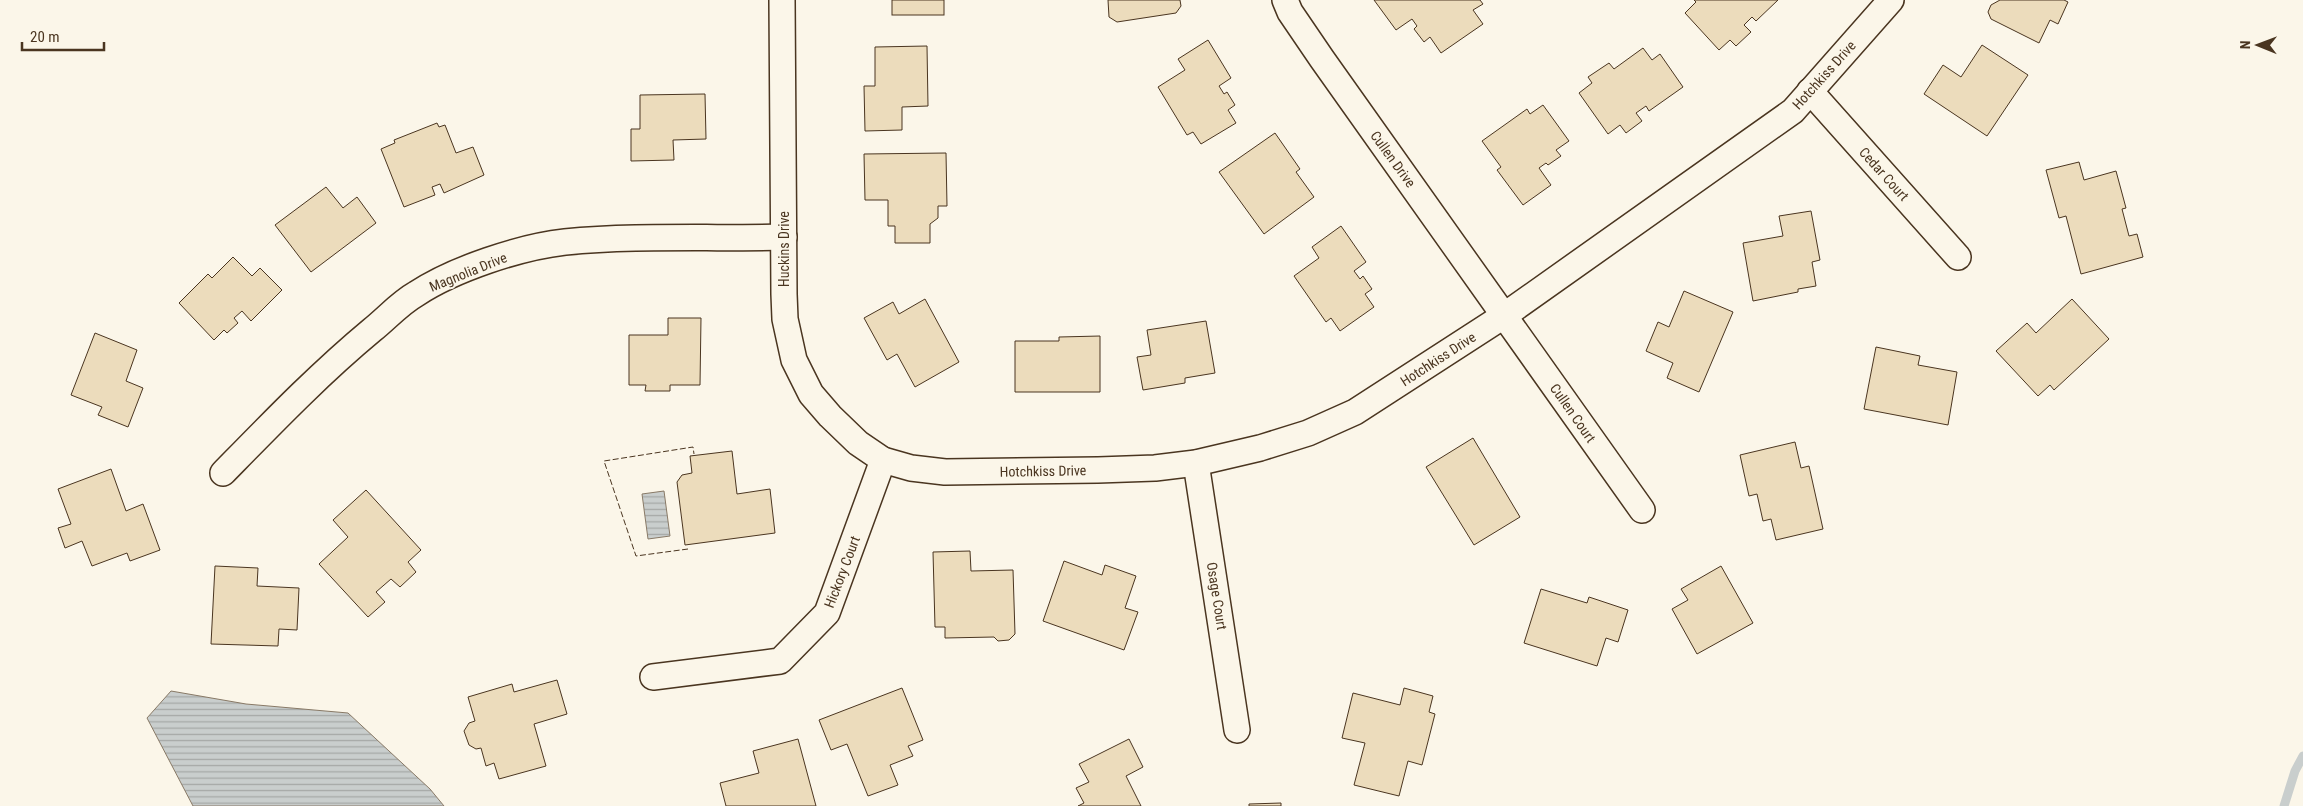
<svg xmlns="http://www.w3.org/2000/svg" width="2303" height="806" viewBox="0 0 2303 806" font-family="'Roboto Condensed',sans-serif">
<style>
.water{fill:url(#water-rules);stroke:#887966}
.lines{fill:none;stroke-linecap:round;stroke-linejoin:round}
.stream{stroke:#c9cecd;stroke-width:9}
.building{fill:#ecdcbc;stroke:#4a3520}
.street-casing{stroke:#4a3520;stroke-width:28}
.street{stroke:#fbf6e9;stroke-width:25}
.fence{stroke:#4a3520;stroke-width:1;stroke-dasharray:6 2.5;stroke-linecap:butt}
.labels{text-anchor:middle;dominant-baseline:central;stroke-width:4;stroke-linejoin:round;paint-order:stroke}
.street-label{font-size:14px;fill:#4a3520;stroke:#fbf6e9}
</style>
<defs>
<pattern id="water-rules" width="6" height="5" patternUnits="userSpaceOnUse" patternTransform="scale(1.25)"><rect width="6" height="5" fill="#c9cecd"/><path d="M0 2.5h6" fill="none" stroke="#a5a8a6"/></pattern>
</defs>
<rect width="100%" height="100%" fill="#fbf6e9"/>
<g class="water">
<path d="M664,491l6,45 -22,3 -6,-45z"/>
<path d="M171,691l75,13 102,9 82,76 14,17h-251l-46,-88z"/>
</g>
<g class="lines">
<path class="stream" d="M2284,806l11,-35 8,-15"/>
</g>
<g class="building">
<rect x="892" y="0" width="52" height="15"/>
<path d="M1108,0h72l1,6 -5,7 -59,9 -8,-5z"/>
<path d="M1374,0h106l3,4 -10,6 10,14 -42,29 -11,-16 -6,5 -10,-13 3,-3 -5,-7 -16,11z"/>
<path d="M1694,0h84l-22,21 -4,-4 -8,8 7,7 -15,14 -6,-6 -11,10 -34,-37 11,-11z"/>
<path d="M2000,0h64l4,2 -10,22 -8,-4 -11,23 -48,-24 -3,-7 3,-7z"/>
<path d="M1208,40l23,38 -12,8 5,8 3,-2 8,13 -7,5 8,13 -35,21 -8,-12 -6,3 -29,-48 27,-17 -7,-11z"/>
<path d="M1982,45l46,30 -41,61 -63,-42 19,-29 18,12z"/>
<path d="M927,46l1,60 -26,1v23l-37,1 -1,-45h11v-39z"/>
<path d="M1643,48l9,12 8,-6 23,33 -34,24 -3,-5 -10,7 6,8 -16,12 -6,-8 -12,9 -29,-41 13,-10 -4,-6 21,-14 5,6z"/>
<path d="M705,94l1,45 -33,1 1,20 -43,1v-32h9v-34z"/>
<path d="M1543,105l26,36 -13,9 5,6 -13,9 -2,-2 -7,5 12,17 -28,20 -26,-35 4,-3 -19,-26 45,-32 3,5z"/>
<path d="M437,123l2,4 6,-2 11,28 17,-6 11,28 -40,18 -4,-9 -8,3 3,8 -31,12 -23,-58 14,-6 -1,-3z"/>
<path d="M1275,133l25,36 -4,3 18,25 -50,37 -45,-62z"/>
<path d="M946,153l1,53h-9v12l-8,6v19h-35v-17h-7v-26h-23l-1,-46z"/>
<path d="M2079,162l5,18 32,-9 10,37 -4,1 7,27 8,-2 6,23 -62,17 -15,-58 -7,2 -13,-48z"/>
<path d="M326,187l17,21 14,-11 19,26 -65,49 -36,-47z"/>
<path d="M1811,211l9,49 -8,2 4,24 -18,3v3l-45,9 -10,-58 40,-7 -4,-20z"/>
<path d="M1341,226l25,36 -12,9 6,8 3,-3 9,13 -7,5 9,13 -34,24 -9,-13 -5,4 -32,-46 25,-18 -7,-11z"/>
<path d="M233,257l19,19 8,-8 22,22 -31,31 -9,-10 -8,7 4,5 -11,10 -3,-3 -10,10 -35,-37 29,-29 4,4z"/>
<path d="M1684,291l49,21 -34,80 -32,-14 6,-15 -27,-12 12,-29 11,5z"/>
<path d="M925,299l34,63 -44,25 -18,-33 -10,6 -23,-42 29,-16 6,12z"/>
<path d="M2072,299l37,40 -55,51 -4,-5 -12,11 -42,-45 31,-28 9,10z"/>
<path d="M668,318h33l-1,67h-30v6h-25l1,-6h-17v-50h39z"/>
<path d="M1206,321l9,52 -30,5v5l-42,7 -6,-33 14,-2 -4,-25z"/>
<path d="M95,333l42,17 -11,31 17,7 -15,39 -30,-12 4,-8 -31,-12z"/>
<path d="M1100,336v56h-85v-51h44v-4z"/>
<path d="M1876,347l44,9 -2,9 39,7 -9,53 -84,-16z"/>
<path d="M1473,438l47,79 -46,28 -48,-78z"/>
<path d="M1795,442l6,26 8,-2 14,63 -47,11 -5,-21 -8,2 -6,-27 -8,2 -9,-41z"/>
<path d="M732,451l5,43 33,-5 5,44 -90,12 -8,-63 5,-7 10,-2 -2,-17z"/>
<path d="M111,469l15,42 17,-7 17,46 -30,11 -3,-8 -35,13 -10,-25 -17,7 -7,-20 13,-4 -13,-35z"/>
<path d="M366,490l55,60 -13,12 8,10 -16,15 -9,-8 -15,13 9,10 -17,15 -49,-53 29,-27 -15,-17z"/>
<path d="M970,551l1,20 42,-1 2,64 -6,6 -11,1 -4,-4 -49,1v-11h-10l-2,-75z"/>
<path d="M1064,561l38,14 3,-10 31,11 -11,32 13,4 -14,38 -81,-29z"/>
<path d="M215,566l43,2 -1,18 42,2 -2,42 -18,-1 -1,17 -67,-2z"/>
<path d="M1721,566l32,57 -56,31 -25,-45 16,-9 -7,-11z"/>
<path d="M1541,589l46,14 2,-6 39,13 -10,32 -12,-4 -9,28 -73,-23z"/>
<path d="M557,680l10,34 -33,10 12,42 -47,13 -5,-16 -8,3 -5,-18 -5,1 -7,-4 -5,-14 5,-8 6,-2 -7,-24 44,-13 2,8z"/>
<path d="M902,688l21,52 -15,6 5,10 -23,9 8,20 -30,11 -21,-52 -16,6 -12,-30z"/>
<path d="M1404,688l29,8 -4,16 6,2 -13,51 -14,-4 -9,35 -45,-11 11,-42 -23,-5 11,-45 47,12z"/>
<path d="M798,739l18,67h-90l-6,-23 39,-10 -6,-22z"/>
<path d="M1129,739l14,28 -17,9 15,30h-63l6,-3 -8,-15 13,-6 -10,-18z"/>
<path d="M1281,803v3h-32v-2z"/>
</g>
<g class="lines">
<g class="street-casing">
<g id="street">
<path d="M782,0l2,294 1,25 9,41 17,34 19,22 28,27 25,17 28,8 34,4 153,-2 57,-2 41,-5 64,-15 48,-15 47,-21 150,-97 288,-204 98,-111"/>
<path d="M1285,0l5,12 32,47 320,451"/>
<path d="M1810,91l148,166"/>
<path d="M1196,463l41,267"/>
<path d="M223,473c48,-49 96,-99 149,-143 15,-12 28,-27 44,-36 38,-25 104,-47 149,-52 72,-7 146,-3 219,-5"/>
<path d="M653,677l127,-16 47,-48 56,-153"/>
</g>
</g>
<use href="#street" class="street"/>
<path class="fence" d="M688,549l-52,7 -32,-95 89,-14 1,7"/>
</g>
<g class="labels">
<g class="street-label">
<text transform="translate(1824 75) rotate(-48)">Hotchkiss Drive</text>
<text transform="translate(1393 159) rotate(54)">Cullen Drive</text>
<text transform="translate(1884 174) rotate(48)">Cedar Court</text>
<text transform="translate(784 249) rotate(-90)">Huckins Drive</text>
<text transform="translate(468 272) rotate(-22)">Magnolia Drive</text>
<text transform="translate(1438 359) rotate(-33)">Hotchkiss Drive</text>
<text transform="translate(1573 413) rotate(55)">Cullen Court</text>
<text transform="translate(1043 471) rotate(-1)">Hotchkiss Drive</text>
<text transform="translate(842 572) rotate(-69)">Hickory Court</text>
<text transform="translate(1217 596) rotate(81)">Osage Court</text>
</g>
</g>
<g transform="translate(2258 45) rotate(271)" stroke="#fbf6e9" stroke-width="4" paint-order="stroke">
<path d="M0-4L9 19L0 12L-9 19Z" fill="#4a3520"/>
<text y="-8" font-size="14" font-weight="bold" text-anchor="middle" fill="#4a3520">N</text>
</g>
<path d="M22 42v8h82v-8" fill="none" stroke="#4a3520" stroke-width="2.5"/>
<text x="30" y="42" font-size="15" fill="#4a3520" stroke="#fbf6e9" stroke-width="4" paint-order="stroke">20 m</text>
</svg>
